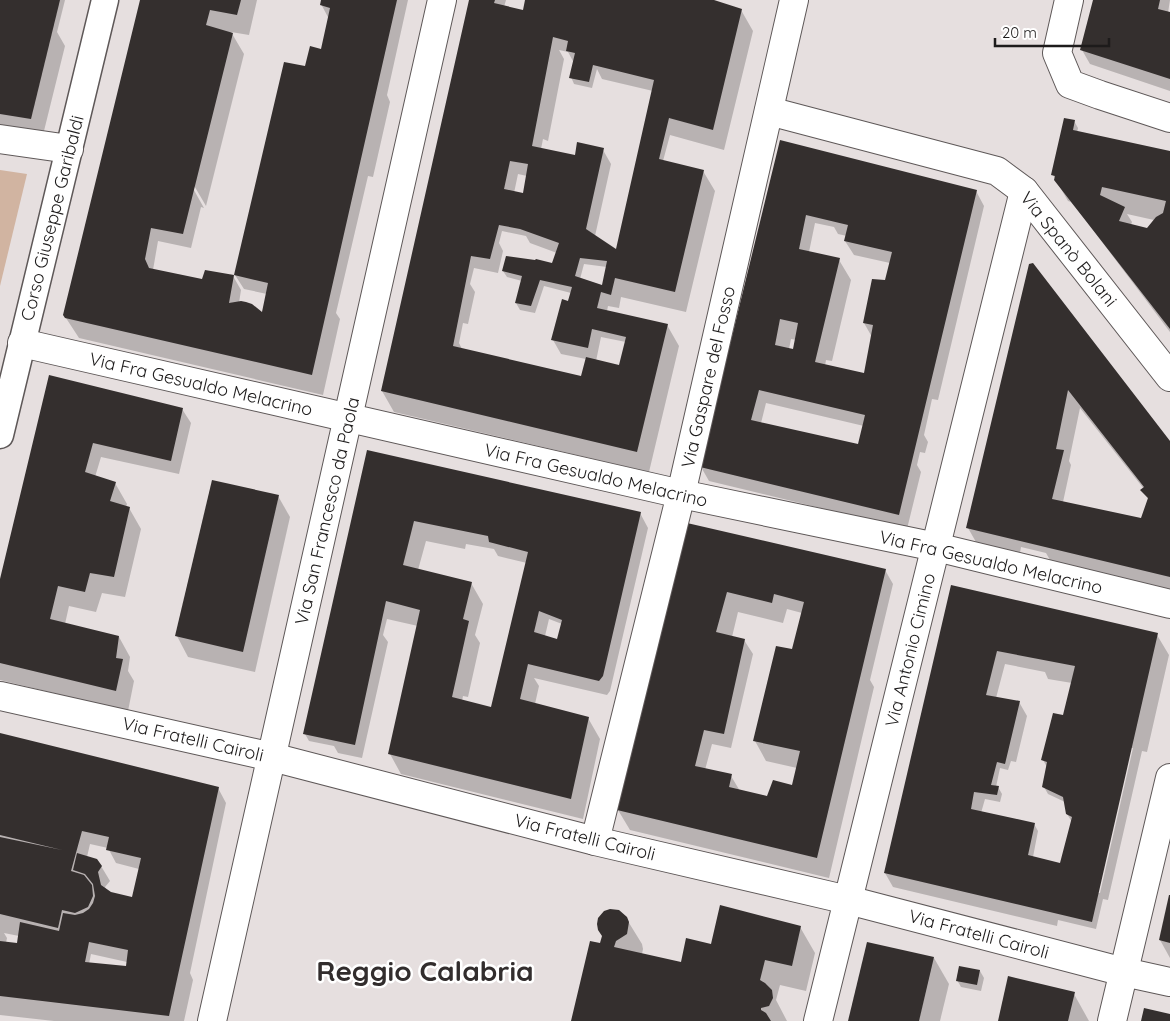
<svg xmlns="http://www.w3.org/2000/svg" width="1170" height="1021" viewBox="0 0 1170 1021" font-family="Quicksand,sans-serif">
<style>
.green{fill:#d1b4a1}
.shadow{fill:#0003;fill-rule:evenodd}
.building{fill:#342f2e;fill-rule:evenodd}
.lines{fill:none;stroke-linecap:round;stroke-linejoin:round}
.pedestrian-casing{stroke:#5e5858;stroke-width:29}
.minor-casing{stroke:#5e5858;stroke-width:30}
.pedestrian{stroke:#fff;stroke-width:26}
.minor{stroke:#fff;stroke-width:28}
.labels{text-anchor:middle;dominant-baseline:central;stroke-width:5;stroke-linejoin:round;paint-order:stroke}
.street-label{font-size:18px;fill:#1d1b1b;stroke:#fff}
.town-label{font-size:28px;font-weight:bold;fill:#322d2d;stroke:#fff}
</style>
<rect width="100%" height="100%" fill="#e6dfdf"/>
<path class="green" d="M0,170l27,4 -27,112z"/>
<g class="shadow">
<path d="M0,0h65l-8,32 8,14 -23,93 -42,-6z"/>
<path d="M142,0h115l-8,35 -18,-3 13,22 -38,152 -14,-24 -2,1 14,25 -3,-1 -10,41 -33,-7 -5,29 49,10 31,-4 8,14 -2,13 23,11 5,-20 -23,-5 -9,-14 73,-207 14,-18 7,-31 -8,-15 1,-4h86l-21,95 3,7 -17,75 -5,-1 -32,137 4,6 -17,76 -244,-57 -15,-23z"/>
<path d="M470,0h36l-2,7 20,5 2,-12h184l31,10 12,21 -29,119 -54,-15 -7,26 40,10 12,20 -29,121 -65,-15 -2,11 -11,-2 -1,5 60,14 12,21 -30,126 -255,-60 -12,-21zM559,50l9,2 6,11 -3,14 3,7 18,4 5,-19 5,10 51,12 -36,160 -22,-15 16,-72 -8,-14 -27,6 -35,-7 2,-10 5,2 16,-82zM518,174l9,2 -3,19 -10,-2zM502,231l24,5 4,7 27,10 -4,12 -50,6 4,6 15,4 -6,22 4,7 15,3 9,-27 27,7 -18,47 8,14 25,5 -4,18 -120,-28 -3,-6 4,-20 5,1 7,-32 -5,-8 4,-16 24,5 5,-22 -4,-8zM584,264l23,3 -4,20 -23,-8zM601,337l25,5 -6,25 -24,-6z"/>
<path d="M1094,0h76l-2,13h2v78l-80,-27 -8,-14z"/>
<path d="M1074,121l4,7 -1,5 93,20v179l-86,-114 -13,-16 -3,-1 -15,-26zM1127,214l27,6 -7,9 -16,-4 1,-3z"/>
<path d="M781,142l195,49 8,15 -46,194 -6,-1 -8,36 4,7 -3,11 -5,-1 -3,13 4,7 -14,57 -198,-48 -8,-14zM815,223l19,4 4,7 9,2 -2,5 9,14 36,8 -4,18 -22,42 8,14 -7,37 -40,-8 1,-6 6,1 19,-81 -12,-20 -30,-8zM791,339l6,1 -3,10 -5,-1zM766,403l98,23 -3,20 -100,-23z"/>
<path d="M1030,265l140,178v146l-120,-29 -4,-7 -25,-6 -1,6 -44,-11 -8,-14zM1080,408l64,81 -2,2 7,9 -7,20 -79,-18 8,-37 -2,-4z"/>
<path d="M50,377l132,32 9,14 -12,51 -78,-17 -6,20 20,6 12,21 -1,3 3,1 12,21 -16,68 -23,-4 -6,19 -27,-6 -4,18 54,13 11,20 -2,14 6,10 -6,30 -128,-31v-96z"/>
<path d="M368,451l272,62 8,15 -38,163 -3,4 -73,-17 5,8 -4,18 53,14 12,21 -17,80 -182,-45 -11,-20 28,-128 -31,-7 -4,16 5,7 -26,116 -24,-5 -4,-7 -25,-5 -4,-7zM426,541l39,8 1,-5 28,5 4,7 29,7 -36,148 -29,-10 1,-5 5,1 12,-54 -5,-8 8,-31 -12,-21 -53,-13zM549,619l13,5 -4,16 -13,-4z"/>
<path d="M278,496l12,21 -35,155 -67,-15 -11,-21z"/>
<path d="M688,525l197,45 8,14 -23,96 4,7 -45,191 -199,-48 -12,-20zM787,609l15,4 -9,38 -38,90 11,20 31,7 -4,18 -25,12 -28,-7 -9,-15 -26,-6 7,-26 19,4 22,-94 -9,-14 -12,-3 6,-25 45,11z"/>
<path d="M1157,635l12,20 -22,97 -5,-1 -34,149 -5,-1 -7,30 -38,-9 -1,6 -164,-39 -8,-14 56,-236zM1005,664l40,8 3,7 24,4 -7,34 -22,43 4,7 -3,20 4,7 17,8 2,12 5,8 -11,42 -28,-7 5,-26 -4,-7 -53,-11 4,-14 15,3 2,-8 -4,-7h-2l4,-19 8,2 3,-9 5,1 11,-46 -8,-14 -23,-4zM1131,748h2l-33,145h-2z"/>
<path d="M0,734l218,54 8,15 -36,170 3,7 -9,41h-130l-54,-6zM90,844l18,4 8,15 23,6 -6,30 -23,-6 -4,-3 -1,-3 5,-6 -9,-15 -14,-9zM4,933l15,3 -1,9 -12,-2 1,-5zM91,954l36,8v5l-38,-3z"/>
<path d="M1170,897v61l-10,-18z"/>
<path d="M626,918l16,26 1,5 -1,5 40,9 30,-17 88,-19 15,26 -9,38 -26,-6 -4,15 11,21h-214l27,-77z"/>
<path d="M934,958l15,26 -9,37h-90z"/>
<path d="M980,971l4,7 -3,13 -20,-4 -4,-7z"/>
<path d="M1074,994l15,27h-90z"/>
</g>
<g class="building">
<path d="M0,0h60l-29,119 -31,-5z"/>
<path d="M140,0h101l-4,15 -27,-5 -4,15 27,8 -50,201 -32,-6 -6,31 4,9 53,11 3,-9 29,5 50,-213 21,4 5,-20 11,3 9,-41 -10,-3 1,-5h76l-85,375 -247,-57 -2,-3zM234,275l34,8 -6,29 -10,-8 -6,-2 -5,-1 -12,2z"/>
<path d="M469,0h26l-1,3 29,7 2,-10h189l28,9 -29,121 -44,-12 -10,41 45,11 -29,122 -60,-14 -4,17 -10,-3 -4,16 71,16 -31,128 -256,-61zM553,37l15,4 -2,10 9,2 -6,25 20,4 4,-17 61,15 -38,169 -30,-20 18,-81 -27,-6 -2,13 -43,-9zM510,161l18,3 -5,29 -19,-4zM499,225l21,4 39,14 -7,20 -16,-4 -1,1 -29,-4 -4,15 20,5 -7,27 16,3 9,-26 32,7 -4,14 -6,-2 -11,41 37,8 4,-19 34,8 -7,28 -33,-8 -5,19 -128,-30 18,-90 19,3zM580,258l27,3 -5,24 -27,-9z"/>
<path d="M1093,0h67l-2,9 12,3v67l-90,-29z"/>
<path d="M1064,118l11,2 -2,10 97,21v178l-116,-149 1,-4 -4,-1zM1102,187l64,14 -3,12 -7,4 -9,11 -28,-7 6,-14 -25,-12z"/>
<path d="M780,140l197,50 -78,325 -199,-48zM806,215l42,10 -4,16 48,11 -7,28 -13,-1 -9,44 10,2 -9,48 -49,-11 25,-104 -41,-9zM780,319l18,4 -5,26 -18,-4zM759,390l106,25 -7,29 -107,-24z"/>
<path d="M1033,263l137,178v136l-204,-49 63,-264zM1068,390l76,97 -4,3 8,8 -7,20 -89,-19 12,-49 -8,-1z"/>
<path d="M49,375l134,33 -12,53 -78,-18 -8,29 31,10 -6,19 20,6 -16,70 -24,-4 -5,19 -27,-6 -8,33 69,17 -3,22 7,1 -7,32 -116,-28v-84z"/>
<path d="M367,450l274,62 -38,164 -4,5 -71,-17 -8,35 69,18 -18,82 -183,-45 32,-144 -34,-9 -31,144 -52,-11zM414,521l74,15 1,6 39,10 -37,155 -39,-10 17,-76 -6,-2 9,-37 -69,-17zM539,611l23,9 -5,19 -23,-7z"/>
<path d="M212,480l67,15 -36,157 -68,-16z"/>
<path d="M687,523l199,46 -69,289 -200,-48zM727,592l45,11 2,-9 30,8 -12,47 -16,-3 -23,95 47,10 -8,34 -19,-5 -6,16 -38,-9 3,-13 -37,-8 9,-36 20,4 21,-95 -29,-7z"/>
<path d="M951,585l207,48 -66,289 -208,-49zM997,651l78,15 -12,49 -10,-2 -12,47 6,2 -5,25 21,10 3,17 6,3 -12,46 -32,-8 7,-32 -64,-14 3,-17 23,3 2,-9 -8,-1 6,-23 8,2 15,-63 -34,-6z"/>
<path d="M0,733l219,54 -50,229 -169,-20v-55l17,2 3,-21 39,9 4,-18 12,2 8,-2 6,-4 4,-6 2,-7 -2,-12 -8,-10 -12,-4 4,-17 20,6 5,7 -4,6 3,13 10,7 21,5 9,-39 -35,-8 3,-13 -27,-6 -11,40 13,4 8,10 1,11 -5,11 -13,6 -13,-3 -4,18 -58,-14v-77l62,13 -62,-15zM89,942l39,8 -2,16 -41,-4z"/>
<path d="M1169,895h1v48l-11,-3z"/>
<path d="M720,905l81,21 -9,40 -27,-6 -5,20 5,3 7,7 1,8 -4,8 -8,2v2l5,3 5,8h-200l19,-80 10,2 2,-7 -4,-6 -1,-6 1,-6 6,-7 6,-2 9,1 8,7 2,5 -2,12 -11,7 -2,6 67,15 5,-24 25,6z"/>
<path d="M867,942l67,15 -15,64h-71z"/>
<path d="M959,966l21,4 -3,15 -21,-4z"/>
<path d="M1008,976l67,16 -7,29h-70z"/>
<path d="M1144,1008l26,6v7h-29z"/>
</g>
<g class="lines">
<g class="pedestrian-casing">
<path id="pedestrian" d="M0,435l105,-435"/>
</g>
<g class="minor-casing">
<g id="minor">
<path d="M1069,0l-12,53 13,31 30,11 70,23"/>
<path d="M769,111l228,60 27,20 146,186"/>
<path d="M0,139l69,10"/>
<path d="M22,343l659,151 255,53 234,57"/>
<path d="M0,696l272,61 323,84 253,59 276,72 46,10"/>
<path d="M595,841l86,-347 113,-494"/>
<path d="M212,1021l230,-1021"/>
<path d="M818,1021l206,-830"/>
<path d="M1112,1021l58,-243"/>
</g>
</g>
<use href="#pedestrian" class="pedestrian"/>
<use href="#minor" class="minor"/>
</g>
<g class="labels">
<g class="street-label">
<text transform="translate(52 218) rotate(-76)">Corso Giuseppe Garibaldi</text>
<text transform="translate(1069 249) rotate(51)">Via Spanò Bolani</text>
<text transform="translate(708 377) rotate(-77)">Via Gaspare del Fosso</text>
<text transform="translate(201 384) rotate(13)">Via Fra Gesualdo Melacrino</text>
<text transform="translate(596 475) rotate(13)">Via Fra Gesualdo Melacrino</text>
<text transform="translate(327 511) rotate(-77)">Via San Francesco da Paola</text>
<text transform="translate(991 562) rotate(13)">Via Fra Gesualdo Melacrino</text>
<text transform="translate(910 650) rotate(-76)">Via Antonio Cimino</text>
<text transform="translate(193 739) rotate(13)">Via Fratelli Cairoli</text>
<text transform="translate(585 837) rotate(14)">Via Fratelli Cairoli</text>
<text transform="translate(979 934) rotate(15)">Via Fratelli Cairoli</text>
</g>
<g class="town-label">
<text x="425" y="970">Reggio Calabria</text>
</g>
</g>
<path d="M995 38v8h114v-8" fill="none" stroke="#1d1b1b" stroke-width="2.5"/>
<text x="1002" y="38" font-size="15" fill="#1d1b1b" stroke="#ffffff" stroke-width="4" paint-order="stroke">20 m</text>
</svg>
